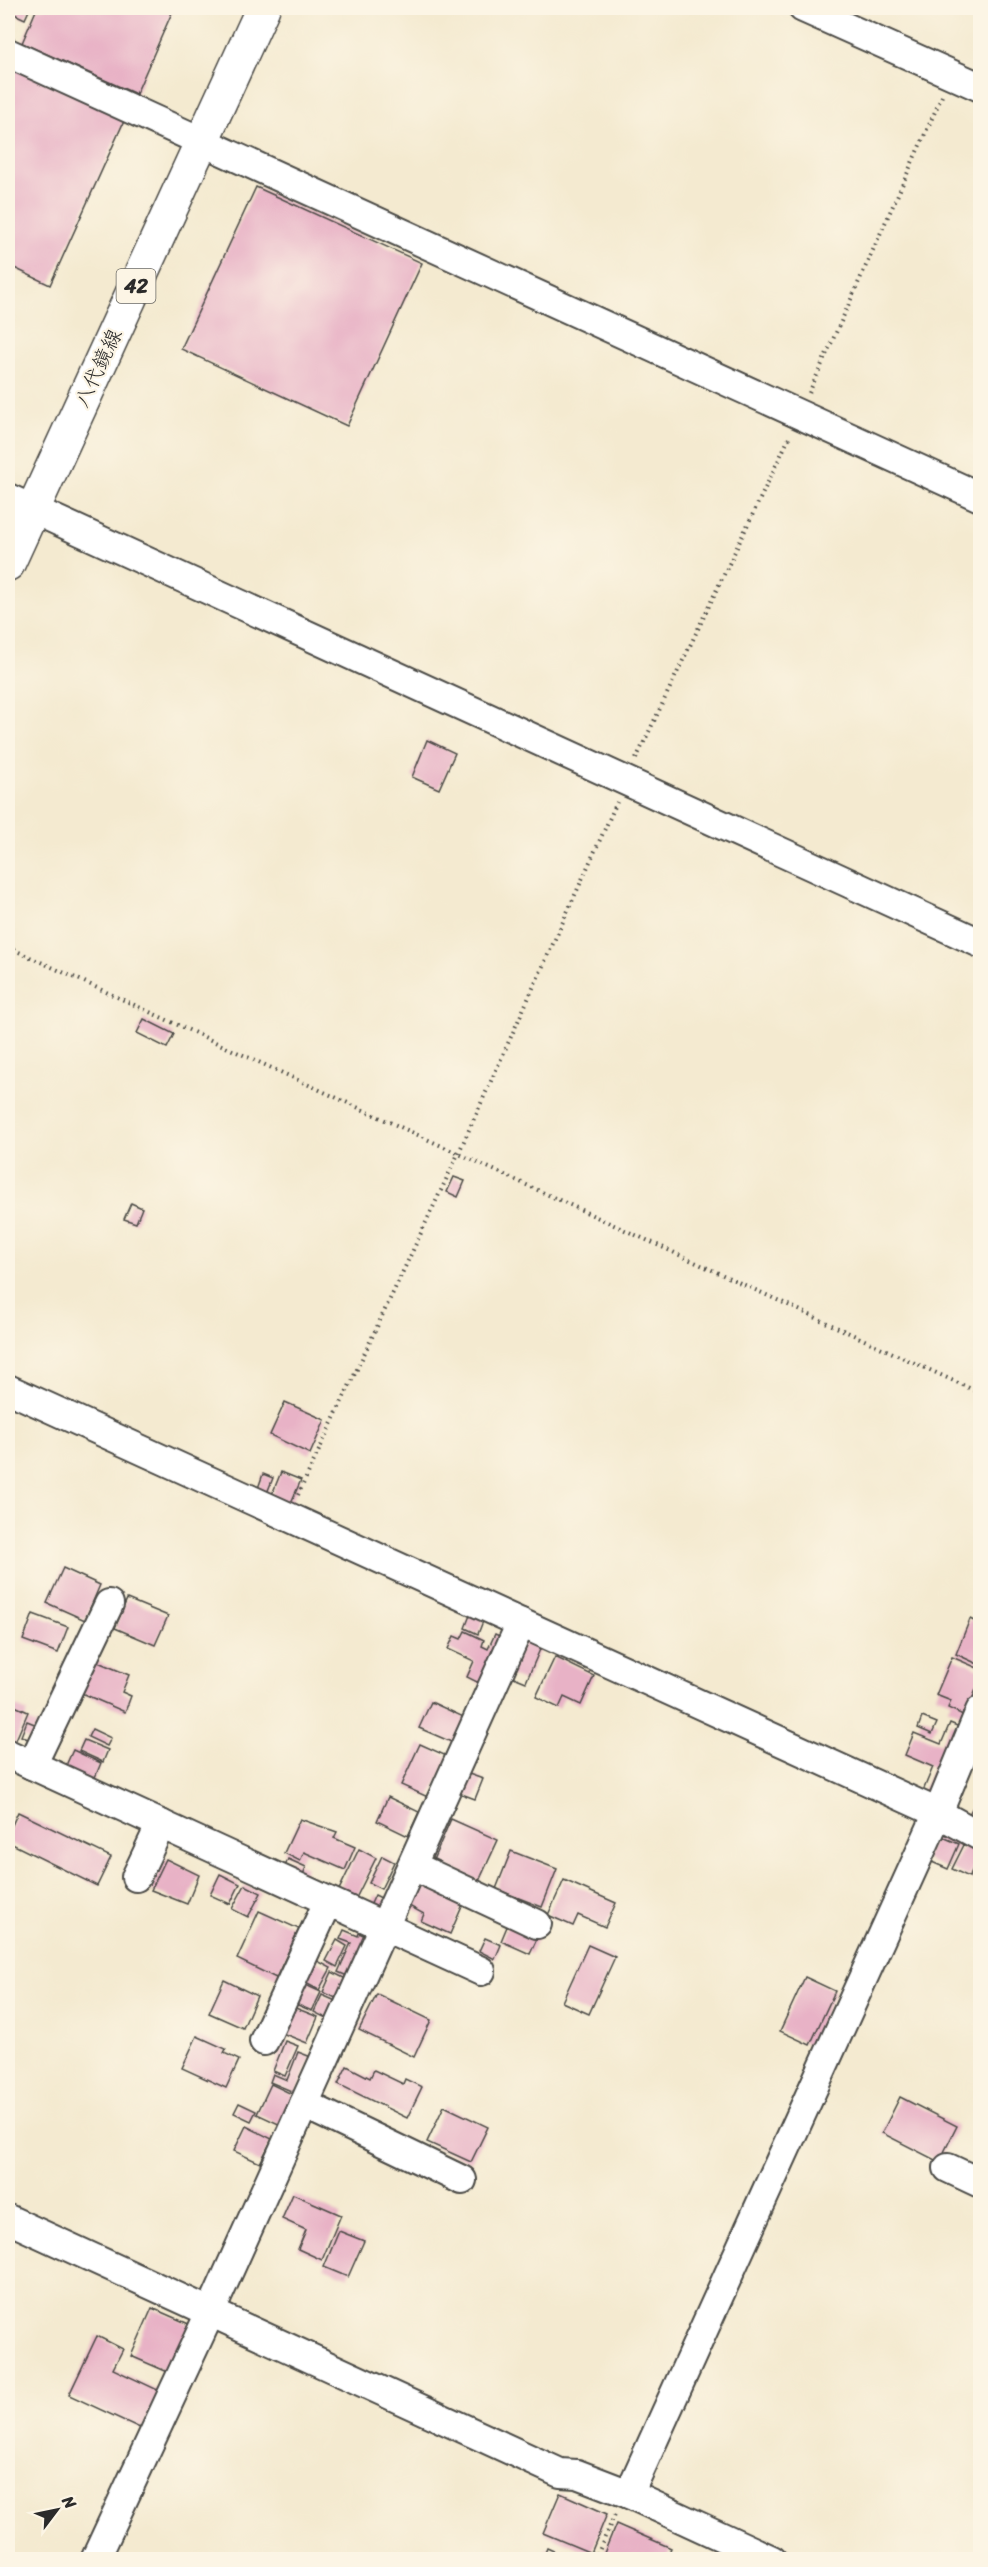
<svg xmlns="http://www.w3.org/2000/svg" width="988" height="2567" viewBox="0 0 988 2567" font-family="Sriracha,'Klee One',sans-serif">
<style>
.building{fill:#e8b2c6}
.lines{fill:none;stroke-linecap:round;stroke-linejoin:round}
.minor-casing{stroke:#494844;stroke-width:32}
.major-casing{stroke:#494844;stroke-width:36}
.path{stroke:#494844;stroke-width:4;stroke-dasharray:1.5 4.5;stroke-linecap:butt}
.minor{stroke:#fff;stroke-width:28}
.major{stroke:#fff;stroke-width:33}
.labels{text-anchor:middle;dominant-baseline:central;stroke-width:4.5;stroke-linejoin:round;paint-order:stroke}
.shield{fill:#fcf5e5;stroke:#6a6863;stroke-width:1.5}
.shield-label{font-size:20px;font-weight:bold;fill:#2b2b2b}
.street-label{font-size:21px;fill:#2b2b2b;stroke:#fcf5e5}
</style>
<rect width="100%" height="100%" fill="#fcf5e5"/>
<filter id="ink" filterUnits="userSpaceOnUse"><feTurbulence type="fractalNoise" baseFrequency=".0167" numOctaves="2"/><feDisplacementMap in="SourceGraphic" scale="12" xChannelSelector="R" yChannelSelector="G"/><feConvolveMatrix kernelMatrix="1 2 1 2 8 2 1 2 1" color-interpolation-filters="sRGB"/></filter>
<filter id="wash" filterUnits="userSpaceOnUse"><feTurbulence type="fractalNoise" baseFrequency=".008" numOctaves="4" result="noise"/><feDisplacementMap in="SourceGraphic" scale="24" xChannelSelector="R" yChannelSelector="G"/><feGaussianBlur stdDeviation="1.35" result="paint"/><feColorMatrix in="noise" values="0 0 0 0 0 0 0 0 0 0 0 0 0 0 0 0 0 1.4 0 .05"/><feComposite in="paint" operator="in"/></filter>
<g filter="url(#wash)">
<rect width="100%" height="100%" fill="#f4ead0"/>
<g id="blocks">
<g class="building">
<path d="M9,8h21l-5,11 -17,-8z"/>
<path d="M37,8h137l-38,86 -114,-51z"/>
<path d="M18,59l111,51 -79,175 -42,-20v-183z"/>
<path d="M256,187l166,76 -75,163 -166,-77z"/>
<path d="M427,740l28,13 -16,36 -27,-12z"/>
<path d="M144,1019l30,15 -7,14 -30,-15z"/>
<path d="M454,1177l11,4 -7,16 -11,-5z"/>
<path d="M131,1203l11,5 -6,15 -12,-4z"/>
<path d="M285,1402l40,18 -15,34 -40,-19z"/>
<path d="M281,1472l20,8 -11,25 -19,-8z"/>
<path d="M263,1474l10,4 -8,20 -9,-4z"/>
<path d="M63,1568l37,17 -15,35 -38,-17z"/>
<path d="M127,1599l41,17 -13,29 -40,-17z"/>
<path d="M472,1610l13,6 -7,18 -13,-6z"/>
<path d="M33,1614l35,13 -10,26 -35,-13z"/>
<path d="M970,1619l10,5v41l-24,-11z"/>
<path d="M465,1631l19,9 -2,6 6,3 7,-15 9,4 -21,47 -16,-8 7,-16 -26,-12 6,-13 7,3z"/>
<path d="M525,1640l16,7 -15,35 -17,-7z"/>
<path d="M555,1657l39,19 -13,29 -17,-8 -5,11 -23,-11z"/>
<path d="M952,1657l28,12v11l-15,36 -17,-8 3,-7 -15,-6z"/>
<path d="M93,1660l36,15 -7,17 9,4 -6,16 -46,-20z"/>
<path d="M431,1702l37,17 -12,25 -37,-16z"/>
<path d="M8,1703l20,9 -16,37 -4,-2z"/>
<path d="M922,1717l15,6 -5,11 -14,-6z"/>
<path d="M27,1721l10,4 -7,15 -9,-4z"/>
<path d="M950,1723l12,5 -28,68 -11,-5 10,-24 -28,-12 9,-22 27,11z"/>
<path d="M92,1729l19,9 -4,8 -19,-9z"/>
<path d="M84,1740l24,10 -5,12 -24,-11z"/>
<path d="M420,1744l29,13 -19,41 -29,-13z"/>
<path d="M73,1750l28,13 -10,24 -29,-13z"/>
<path d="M466,1773l17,6 -8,20 -16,-6z"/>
<path d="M388,1797l31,15 -11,24 -31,-15z"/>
<path d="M977,1799l3,2v27l-14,-8z"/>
<path d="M18,1812l93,45 -14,29 -89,-44v-8z"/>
<path d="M300,1819l37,13 -3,6 21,9 -10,23 -41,-18 -4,9 -16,-8z"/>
<path d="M451,1819l47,21 -19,41 -46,-21z"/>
<path d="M936,1834l23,10 -11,25 -23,-10z"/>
<path d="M967,1839l13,7v8l-11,23 -17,-8z"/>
<path d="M359,1849l17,9 -22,44 -17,-8z"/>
<path d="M511,1851l46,18 -15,38 -46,-18z"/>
<path d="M382,1856l12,6 -13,27 -12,-6z"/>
<path d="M980,1858v25l-9,-5z"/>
<path d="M166,1859l33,16 -12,29 -36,-14z"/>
<path d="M288,1859l18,8 -4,10 -18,-8z"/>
<path d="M220,1874l20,10 -10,20 -20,-9z"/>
<path d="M564,1880l52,23 -11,24 -27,-12 -5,11 -25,-11z"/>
<path d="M421,1881l43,21 -14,32 -29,-13 3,-7 -15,-8z"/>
<path d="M245,1885l16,8 -13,24 -16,-8z"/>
<path d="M375,1895l14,7 -5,11 -14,-7z"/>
<path d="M259,1911l40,18 -23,49 -39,-19z"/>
<path d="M511,1917l30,13 -11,24 -29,-13z"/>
<path d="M344,1930l14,6 1,-3 11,5 -18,40 -14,-6 13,-29 -11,-4z"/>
<path d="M485,1938l16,7 -6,14 -16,-8z"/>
<path d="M337,1940l10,6 -10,21 -11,-6z"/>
<path d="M588,1945l27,12 -26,57 -27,-12z"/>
<path d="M310,1957l21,11 -12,22 -21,-11z"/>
<path d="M332,1972l20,10 -10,19 -19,-9z"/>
<path d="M805,1977l30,14 -25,54 -30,-14z"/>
<path d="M224,1980l33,16 -14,32 -34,-15z"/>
<path d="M299,1982l22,10 -9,19 -21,-9z"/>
<path d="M377,1994l54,26 -17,37 -55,-27z"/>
<path d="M322,1995l16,7 -8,18 -16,-8z"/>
<path d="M288,2005l30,12 -11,26 -30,-12z"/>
<path d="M197,2036l29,13 -2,4 15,7 -13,28 -44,-20z"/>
<path d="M285,2041l13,5 -13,30 -12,-5z"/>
<path d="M298,2052l13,5 -15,36 -26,-11 3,-8 14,6z"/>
<path d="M347,2066l23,12 4,-8 29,14 2,-5 17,8 -15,31 -69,-34z"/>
<path d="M271,2084l27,13 -13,30 -28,-13z"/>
<path d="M900,2097l57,29 -18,36 -57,-29z"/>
<path d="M239,2103l17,8 -5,10 -17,-8z"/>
<path d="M444,2106l44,21 -17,35 -44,-20z"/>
<path d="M246,2126l26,13 -12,24 -26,-12z"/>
<path d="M293,2194l48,21 -19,45 -24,-11 8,-19 -24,-11z"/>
<path d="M339,2231l25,10 -16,36 -24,-10z"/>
<path d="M152,2308l39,17 -21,48 -39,-17z"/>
<path d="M97,2336l26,13 -10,20 47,22 -18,38 -73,-34z"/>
<path d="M560,2493l47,21 -16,39 -48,-20z"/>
<path d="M616,2524l55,24 -5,12 -64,-2z"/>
<path d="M547,2548l26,12h-31z"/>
</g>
</g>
</g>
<g filter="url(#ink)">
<use href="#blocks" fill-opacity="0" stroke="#494844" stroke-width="1.5"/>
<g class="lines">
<g class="minor-casing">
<g id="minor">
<path d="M803,8l177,79"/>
<path d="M8,53l972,444"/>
<path d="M8,498l972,445"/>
<path d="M8,1389l930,424 42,23"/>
<path d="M8,1754l473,217"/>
<path d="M32,1765l77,-161"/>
<path d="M413,1866l124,58"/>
<path d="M136,1877l25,-53"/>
<path d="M264,2041l64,-139"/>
<path d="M304,2104l158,76"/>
<path d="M948,2168l32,15"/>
<path d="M8,2219l552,254 17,1 52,20 143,66"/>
<path d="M629,2494l309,-681 42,-102"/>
<path d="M95,2560l115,-247 311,-690"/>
</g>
</g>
<g class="major-casing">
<path id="major" d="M8,564l255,-556"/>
</g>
<g class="path">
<path d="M809,393l133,-297"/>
<path d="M636,759l154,-323"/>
<path d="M8,947l972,446"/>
<path d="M298,1495l161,-343 158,-350"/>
<path d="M595,2560l20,-46"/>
</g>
<use href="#minor" class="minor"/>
<use href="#major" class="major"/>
</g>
</g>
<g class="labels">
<rect class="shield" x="116.5" y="269" width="39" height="34" rx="4.5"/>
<g class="shield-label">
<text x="136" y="286">42</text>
</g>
<g class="street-label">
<text transform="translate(98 368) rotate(-65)">八代鏡線</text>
</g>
</g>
<rect width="988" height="2567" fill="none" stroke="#fcf5e5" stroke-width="30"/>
<g transform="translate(57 2510) rotate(58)" stroke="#fcf5e5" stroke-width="4.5" paint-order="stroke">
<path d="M0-4.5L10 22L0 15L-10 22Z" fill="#2b2b2b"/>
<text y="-9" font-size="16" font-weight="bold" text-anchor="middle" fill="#2b2b2b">N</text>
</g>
</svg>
